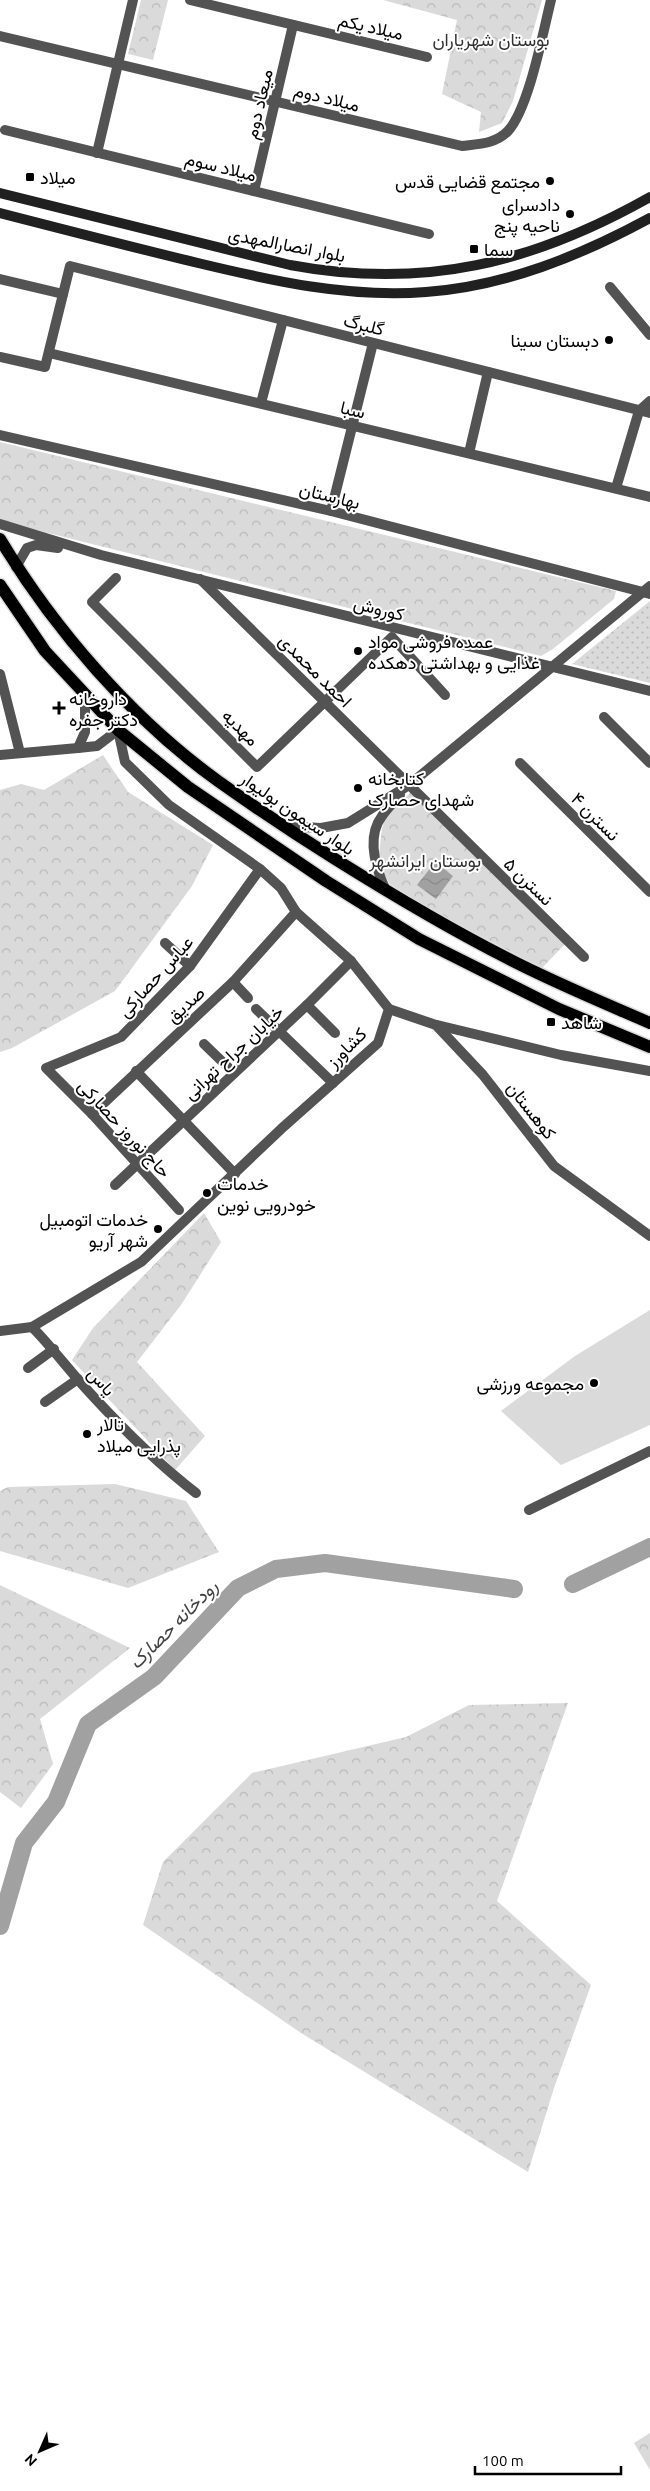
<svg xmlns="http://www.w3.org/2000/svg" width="650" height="2491" viewBox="0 0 650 2491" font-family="Ubuntu,Vazirmatn,sans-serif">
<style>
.forest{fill:url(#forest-crowns)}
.garden{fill:url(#garden-dots)}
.pitch{fill:#dadada}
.water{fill:url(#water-waves)}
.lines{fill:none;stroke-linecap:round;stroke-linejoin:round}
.river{stroke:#a1a1a1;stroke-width:18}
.primary-casing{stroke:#dbdbdb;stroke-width:15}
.minor{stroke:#535353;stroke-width:10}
.tertiary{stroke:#535353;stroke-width:10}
.secondary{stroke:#202020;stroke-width:10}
.primary{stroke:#000;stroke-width:12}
.poi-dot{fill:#000;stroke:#fff;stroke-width:2}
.labels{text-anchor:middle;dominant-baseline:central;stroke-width:4;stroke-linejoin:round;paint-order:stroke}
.street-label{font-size:18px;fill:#000;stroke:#fff}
.park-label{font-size:18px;fill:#313131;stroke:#fff}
.poi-label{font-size:18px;fill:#000;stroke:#fff;text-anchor:start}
.water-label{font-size:19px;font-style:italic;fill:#424242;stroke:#fff}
</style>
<defs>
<pattern id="forest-crowns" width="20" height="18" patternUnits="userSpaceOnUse" patternTransform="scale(1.25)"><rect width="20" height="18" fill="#dadada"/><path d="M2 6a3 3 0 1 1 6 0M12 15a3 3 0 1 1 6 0" fill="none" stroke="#b9b9b9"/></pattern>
<pattern id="garden-dots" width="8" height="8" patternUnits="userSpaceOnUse" patternTransform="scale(1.25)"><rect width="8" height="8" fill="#dadada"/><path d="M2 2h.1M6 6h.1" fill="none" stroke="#b9b9b9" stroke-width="1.8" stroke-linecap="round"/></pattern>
<pattern id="water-waves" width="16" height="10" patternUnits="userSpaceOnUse" patternTransform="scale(1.25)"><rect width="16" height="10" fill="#a1a1a1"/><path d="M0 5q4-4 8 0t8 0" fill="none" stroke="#898989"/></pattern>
</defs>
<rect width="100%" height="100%" fill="#fff"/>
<g class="forest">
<path d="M141,0h27l-15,60 -25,-6z"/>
<path d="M383,0h159l-29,101 -11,22 -23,9 2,-20 -39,-18 15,-74z"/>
<path d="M0,442l616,149 -2,8 -61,50 -12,7 -537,-134 -4,-2z"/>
<path d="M103,755l25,37 85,53 -21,41 -77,105 -103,57 -12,4v-262l21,-6 23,6z"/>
<path d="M411,792l154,152 -23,24 -117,-61 -36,-24 -6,-11 -4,-18 3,-25 3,-10z"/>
<path d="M204,1213l17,29 -40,63 -44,57 68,74 -30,34 -103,-110 21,-32z"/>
<path d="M115,1484l71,17 33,51 -91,36 -128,-37v-60l8,-4z"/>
<path d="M0,1585l130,63 -90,71 13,45 -32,44 -21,-16z"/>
<path d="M568,1703l-71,198 94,84 -37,103 -26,84 -227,-139 -158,-108 20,-63 89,-89 154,-36 63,-32z"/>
<path d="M650,2433v37l-16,-27z"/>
</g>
<path class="garden" d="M650,601v82l-78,-19z"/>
<path class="pitch" d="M650,1310v115l-89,40 -60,-54 74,-55z"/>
<path class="water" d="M435,862l18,14 -17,23 -19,-14z"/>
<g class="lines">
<g class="river">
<path d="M573,1584l77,-37"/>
<path d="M0,1926l24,-83 32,-41 32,-78 66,-47 84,-89 38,-19 49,-6 189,26"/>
</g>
<g class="primary-casing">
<g id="primary">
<path d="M0,539c54,90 132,180 218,242 38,27 77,53 117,78 56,35 113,69 172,99 46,24 95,44 143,65"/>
<path d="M0,585l45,66 40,43 33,36 70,57 138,94 93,58 140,70 91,38"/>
</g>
</g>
<g class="minor">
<path d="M190,0l237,57"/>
<path d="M0,36l462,110c16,-2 34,-2 46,-15 21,-23 35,-99 43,-131"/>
<path d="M5,130l424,104"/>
<path d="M97,153l36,-153"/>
<path d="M254,191l39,-166"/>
<path d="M0,279l63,15"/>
<path d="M610,287l40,48"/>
<path d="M49,353l601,144"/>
<path d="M0,357l45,10 25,-101 580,147"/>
<path d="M261,403l22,-83"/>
<path d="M469,453l19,-81"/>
<path d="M616,488l23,-77"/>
<path d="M331,511l42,-168"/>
<path d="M116,578l-24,24 165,165 135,-130 53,58"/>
<path d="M200,579l384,378"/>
<path d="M0,674l20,79"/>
<path d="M85,694v38l-7,16 19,-2 21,-16"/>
<path d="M604,717l46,46"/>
<path d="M0,755l78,-7"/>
<path d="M520,763l130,129"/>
<path d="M165,943l25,23"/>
<path d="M233,982l15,16"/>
<path d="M307,1005l28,28"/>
<path d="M256,1009l77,74"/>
<path d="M389,1009l47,16 47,50 71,91 96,70"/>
<path d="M437,1025l124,30 89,16"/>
<path d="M204,1044l30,29"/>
<path d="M136,1071l99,103"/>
<path d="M92,1114l141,-132 63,-70"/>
<path d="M115,1185l192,-180 44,-44"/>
<path d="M179,1210l-87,-96 -46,-46 75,-31 69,-71 70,-97"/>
<path d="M32,1327c21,21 38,45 58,66 33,36 68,71 106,100"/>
<path d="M28,1368l26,-19"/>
<path d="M45,1402l33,-23"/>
<path d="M529,1510l121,-59"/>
</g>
<g class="tertiary">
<path d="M639,411l11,-10"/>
<path d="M0,435l331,76 319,83"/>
<path d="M0,524l101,31 549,136"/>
<path d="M16,567l11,-19 9,-3 22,3"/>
<path d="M284,826l37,2 27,-5 61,-38 241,-199"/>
<path d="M386,891c-10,-22 -20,-54 -4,-75 5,-7 12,-14 18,-21"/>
<path d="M0,1331l32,-4 109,-65 140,-133 97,-86 11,-34 -38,-48 -55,-49 -15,-24 -21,-19 -91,-64 -44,-43 -7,-32"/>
</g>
<g class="secondary">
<path d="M0,193l290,72c134,25 243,-2 360,-68"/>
<path d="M0,213c66,17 132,34 198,50 75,18 150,35 228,29 80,-6 154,-36 224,-74"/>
</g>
<use href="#primary" class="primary"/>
</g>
<g class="poi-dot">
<rect x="25" y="172" width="10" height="10" rx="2.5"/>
<circle cx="550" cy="181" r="5"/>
<circle cx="570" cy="214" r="5"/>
<rect x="469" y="244" width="10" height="10" rx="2.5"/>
<circle cx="609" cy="340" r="5"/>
<circle cx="358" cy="651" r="5"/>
<path d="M56.5 700.5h5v5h5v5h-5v5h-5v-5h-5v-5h5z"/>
<circle cx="358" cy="788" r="5"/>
<rect x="546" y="1017" width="10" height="10" rx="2.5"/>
<circle cx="207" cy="1193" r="5"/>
<circle cx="158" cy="1229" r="5"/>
<circle cx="594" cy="1383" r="5"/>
<circle cx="87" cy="1434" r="5"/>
</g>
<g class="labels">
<g class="street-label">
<text transform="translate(371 26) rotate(13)">میلاد یکم</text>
<text transform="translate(327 97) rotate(14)">میلاد دوم</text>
<text transform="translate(258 104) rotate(-77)">میعاد دوم</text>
<text transform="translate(221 166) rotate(14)">میلاد سوم</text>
<text transform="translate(287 244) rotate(11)">بلوار انصارالمهدی</text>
<text transform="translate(364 324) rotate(14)">گلبرگ</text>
<text transform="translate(353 409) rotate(13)">سبا</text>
<text transform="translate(330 495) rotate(14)">بهارستان</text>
<text transform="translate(379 608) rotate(14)">کوروش</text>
<text transform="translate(316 670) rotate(45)">احمد محمدی</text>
<text transform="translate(241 727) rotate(45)">مهدیه</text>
<text transform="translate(298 813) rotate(34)">بلوار سیمون بولیوار</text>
<text transform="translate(596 816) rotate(45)">نسترن ۴</text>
<text transform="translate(529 881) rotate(44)">نسترن ۵</text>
<text transform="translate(155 976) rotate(-48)">عباس حصارکی</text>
<text transform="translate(185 1004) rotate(-42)">صدیق</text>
<text transform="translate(346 1047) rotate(-45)">کشاورز</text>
<text transform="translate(233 1052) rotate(-43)">خیابان جراح تهرانی</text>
<text transform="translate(532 1110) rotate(52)">کوهستان</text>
<text transform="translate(125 1128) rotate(47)">حاج نوروز حصارکی</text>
<text transform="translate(102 1381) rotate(48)">یاس</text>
</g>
<g class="park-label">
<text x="491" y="39">بوستان شهریاران</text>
<text x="425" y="860">بوستان ایرانشهر</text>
</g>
<g class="poi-label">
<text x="40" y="177">میلاد</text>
<text x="540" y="181" text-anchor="end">مجتمع قضایی قدس</text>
<text x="560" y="204" text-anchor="end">دادسرای<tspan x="560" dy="21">ناحیه پنج</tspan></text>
<text x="484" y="249">سما</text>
<text x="599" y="340" text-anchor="end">دبستان سینا</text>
<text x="368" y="641">عمده فروشی مواد<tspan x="368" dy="21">غذایی و بهداشتی دهکده</tspan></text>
<text x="69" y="698">داروخانه<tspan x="69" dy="21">دکتر جفره</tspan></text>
<text x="368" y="778">کتابخانه<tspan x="368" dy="21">شهدای حصارک</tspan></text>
<text x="561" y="1022">شاهد</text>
<text x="217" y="1183">خدمات<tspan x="217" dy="21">خودرویی نوین</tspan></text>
<text x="148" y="1219" text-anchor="end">خدمات اتومبیل<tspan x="148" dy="21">شهر آریو</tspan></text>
<text x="584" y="1383" text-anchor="end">مجموعه ورزشی</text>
<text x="97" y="1424">تالار<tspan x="97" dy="21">پذرایی میلاد</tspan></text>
</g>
<g class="water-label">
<text transform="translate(173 1624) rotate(-45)">رودخانه حصارک</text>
</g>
</g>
<g transform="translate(40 2451) rotate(225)" stroke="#ffffff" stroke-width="4" paint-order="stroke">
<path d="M0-4L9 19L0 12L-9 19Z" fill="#000000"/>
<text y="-8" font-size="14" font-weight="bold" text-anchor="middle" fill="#000000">N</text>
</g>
<path d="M475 2466v8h146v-8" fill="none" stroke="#000000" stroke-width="2.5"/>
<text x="482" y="2466" font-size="15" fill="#000000" stroke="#ffffff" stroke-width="4" paint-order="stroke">100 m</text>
</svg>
